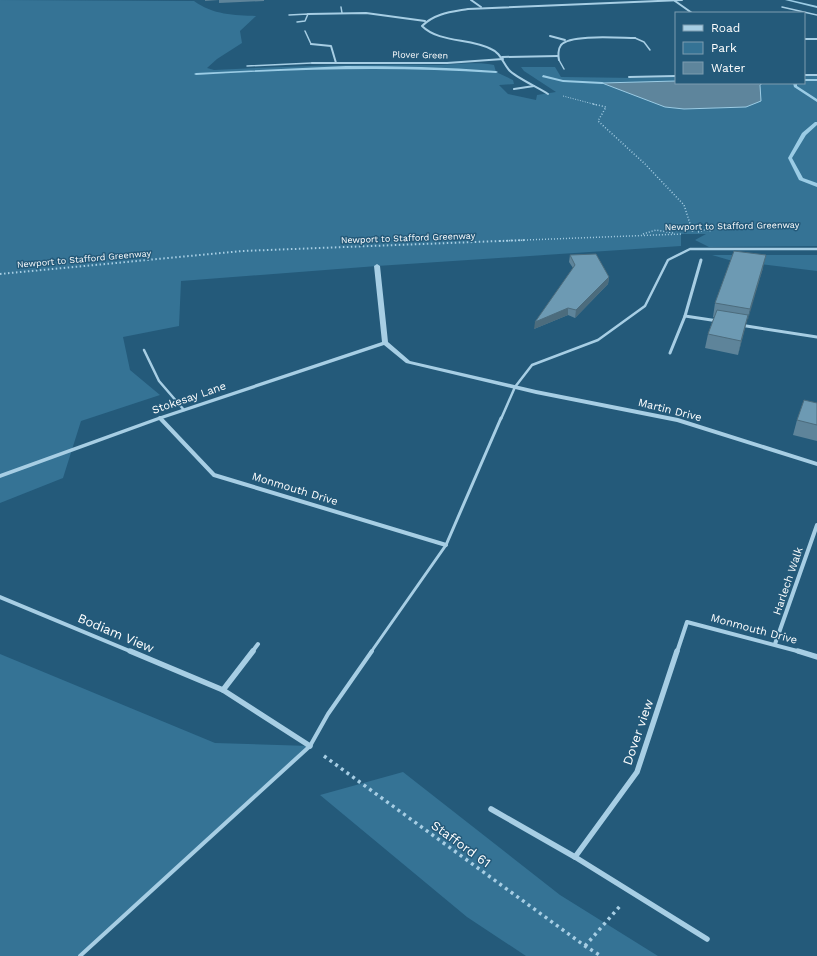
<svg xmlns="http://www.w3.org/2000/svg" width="817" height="956" viewBox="0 0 817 956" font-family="'Work Sans',sans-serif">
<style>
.green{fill:#357395}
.water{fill:#5e859c;stroke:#9bcce5}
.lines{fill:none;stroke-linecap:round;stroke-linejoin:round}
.stream{fill:#9bcce5;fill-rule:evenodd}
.path-far3{stroke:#a7cee4;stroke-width:1;stroke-dasharray:1 1.5;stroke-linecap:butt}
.path-far2{stroke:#a7cee4;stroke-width:1.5;stroke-dasharray:1 2;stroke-linecap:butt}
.path-far1{stroke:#a7cee4;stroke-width:2;stroke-dasharray:1.5 2.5;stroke-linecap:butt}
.path{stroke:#a7cee4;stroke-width:3.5;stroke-dasharray:3 4;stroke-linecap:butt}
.service-far3{stroke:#a7cee4;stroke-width:1.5}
.service-far2{stroke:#a7cee4;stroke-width:2.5}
.service-far1{stroke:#a7cee4;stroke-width:3}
.service{stroke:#a7cee4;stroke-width:4}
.minor-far3{stroke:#a7cee4;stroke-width:2}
.minor-far2{stroke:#a7cee4;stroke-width:3}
.minor-far1{stroke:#a7cee4;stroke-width:4}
.minor{stroke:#a7cee4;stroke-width:5.5}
.tertiary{fill:#a7cee4;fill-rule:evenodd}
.wall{fill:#5e849a}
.shaded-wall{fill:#4c6c7d}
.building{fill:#6d9ab3;stroke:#4c6c7d}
.labels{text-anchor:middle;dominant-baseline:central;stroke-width:3;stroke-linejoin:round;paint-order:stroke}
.far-street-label{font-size:9px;fill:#fff;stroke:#245a7a}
.street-label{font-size:11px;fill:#fff;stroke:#245a7a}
.near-street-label{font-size:13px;fill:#fff;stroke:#245a7a}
</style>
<rect width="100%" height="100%" fill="#245a7a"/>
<g class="green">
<path d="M0,0l194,1c19,14 40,14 62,15l-16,15 2,12 -25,16 -10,9 7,2c74,-4 148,-6 222,-5 16,0 43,-4 58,0l2,7 17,8 1,4 -15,1 9,9 28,6 1,-5 19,-3 -32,-21 -3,-4h34l6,10 76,1 39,-1v4l-73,2 62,24 19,2 62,-2 17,-24h41v-8l13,1v170l-108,1 -14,-7 11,-6h-25v12l-304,20 -196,15 -2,45 -56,11 7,33 30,25 -79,26 -18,57 -63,25z"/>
<path d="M712,255h105v16l-88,-11z"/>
<path d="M0,654l215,89 95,3 -230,210h-80z"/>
<path d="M403,772l157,123 98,61h-132l-59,-39 -147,-122z"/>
</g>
<path class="water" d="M676,81v2h87l-3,2 1,16 -15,6 -62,2 -19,-2 -63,-24z"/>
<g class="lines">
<g class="stream">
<path d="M785,0h6l26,6v2z"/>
<path d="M346,66c50,0 100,1 150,5l2,1 -2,1c-100,-7 -200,-4 -300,2l-2,-1 2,-1z"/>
<path d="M543,75l20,5 39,2 2,1 -2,1 -39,-2 -21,-5z"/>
<rect x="804" y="79" width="13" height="2"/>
<path d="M793,83h4v3l20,13v3l-23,-15z"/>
<path d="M815,122h2v3l-11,10 -14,23 11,20 14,5v4l-18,-7 -11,-22 14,-25z"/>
</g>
<path class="path-far3" d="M563,96l34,9"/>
<g class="path-far2">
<path d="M593,104l13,3 -8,14 47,43 39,41 9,28"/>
<path d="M698,232l6,-2 8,1"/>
<path d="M643,234l13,-4 17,3"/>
<path d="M500,241l182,-7"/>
</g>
<path class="path-far1" d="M0,274l242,-23 284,-11"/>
<g class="path">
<path d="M324,756l261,190 16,10"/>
<path d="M585,946l36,-41"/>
</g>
<g class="service-far3">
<path d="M341,7l1,6"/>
<path d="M782,7l35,8"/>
<path d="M289,15l19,-1 -3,7 -8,1"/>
<path d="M305,31l6,13"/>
<path d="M635,38l9,4 6,8"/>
<path d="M559,60l5,9"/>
<path d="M247,66l65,-3"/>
</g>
<g class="service-far2">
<path d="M144,350l15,31 25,29"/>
<path d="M501,419l14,-32 17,-22 66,-25 47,-34 23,-46 22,-11h127"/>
</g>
<path class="service-far1" d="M371,652l75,-107 55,-127"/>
<path class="service" d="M80,956l230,-210 18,-32 44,-63"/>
<g class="minor-far3">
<path d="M471,0l10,7"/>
<path d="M675,1l17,12"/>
<path d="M308,14l58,-1 59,8"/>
<path d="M550,36l15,4"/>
<path d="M804,39h13"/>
<path d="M311,44l20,2 5,17"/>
<path d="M502,57l56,-1"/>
<path d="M559,60c-1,-4 -1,-11 2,-15 9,-11 59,-7 74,-7"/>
<path d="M312,63h135l56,-4"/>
<path d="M804,75h13"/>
<path d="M629,77l47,-1"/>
<path d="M514,89l20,-3"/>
<path d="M548,94c-9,-6 -33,-17 -39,-24 -7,-8 -8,-17 -18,-21 -21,-11 -52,-6 -69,-23 13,-13 29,-14 46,-17l214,-9"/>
</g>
<g class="minor-far2">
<path d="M685,316l33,5"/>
<path d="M740,325l77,12"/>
<path d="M670,353l15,-37 16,-56"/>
<path d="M160,418l1,1"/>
</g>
<g class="minor-far1">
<path d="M160,418l54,57 232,70"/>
<path d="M0,597l132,55"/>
<path d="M775,644l42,-119"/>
<path d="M252,652l6,-8"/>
<path d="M677,652l10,-30 114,30"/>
</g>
<g class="minor">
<path d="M130,651l93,39 87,56"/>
<path d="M798,651l19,6"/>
<path d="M223,690l30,-39"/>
<path d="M491,809l84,48 132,82"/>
<path d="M575,857l62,-85 40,-121"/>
</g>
<path class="tertiary" d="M377,264l3,2 8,76 22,19 126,29 142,28 139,44v4l-140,-44 -141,-28 -130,-31 -22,-18 -222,74 -162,59v-4l158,-57 224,-75 -8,-76z"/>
</g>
<g class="wall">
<path d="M205,0h59v1l-45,2v-3l-14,1z"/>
<path d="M570,255l39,22 -1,7 -33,34 -7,-3 -34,14 39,-61 -4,-6z"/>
<path d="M763,268l-17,55 -8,32 -33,-7 3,-14 6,-17h-1l2,-14z"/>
<path d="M817,403v38l-24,-6 4,-15z"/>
</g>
<g class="shaded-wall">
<path d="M766,255l-3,13 -16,55 3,-14z"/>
<path d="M609,277l-1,7 -33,34 1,-8z"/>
<path d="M568,308v7l-34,14 1,-7z"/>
<path d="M748,315l-3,14 -7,26 3,-14z"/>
</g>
<g class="building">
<path d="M734,251l32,4 -16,54 -35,-6z"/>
<path d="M596,254l13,23 -33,33 -8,-2 -33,14 40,-57 -5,-10z"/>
<path d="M717,310l31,5 -7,26 -33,-7z"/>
<path d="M804,400l13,3v22l-20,-5z"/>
</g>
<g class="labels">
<g class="far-street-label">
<text transform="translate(420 55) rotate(1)">Plover Green</text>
<text transform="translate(732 226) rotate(-1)">Newport to Stafford Greenway</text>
<text transform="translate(408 238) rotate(-2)">Newport to Stafford Greenway</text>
<text transform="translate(84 259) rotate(-5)">Newport to Stafford Greenway</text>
</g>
<g class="street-label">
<text transform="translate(189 398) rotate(-19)">Stokesay Lane</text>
<text transform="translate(670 410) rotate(14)">Martin Drive</text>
<text transform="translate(295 489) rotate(17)">Monmouth Drive</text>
<text transform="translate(788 581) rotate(-71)">Harlech Walk</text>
<text transform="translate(754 629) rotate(15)">Monmouth Drive</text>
</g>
<g class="near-street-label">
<text transform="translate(116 633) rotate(23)">Bodiam View</text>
<text transform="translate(638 732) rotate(-71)">Dover view</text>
<text transform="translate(461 844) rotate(36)">Stafford 61</text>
</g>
</g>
<rect x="675" y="12" width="130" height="72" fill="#245a7a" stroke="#7c9caf"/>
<rect x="683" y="25" width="20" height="6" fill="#a7cee4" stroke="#7c9caf"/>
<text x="711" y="32" font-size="12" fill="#ffffff">Road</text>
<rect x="683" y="42" width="20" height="12" fill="#357395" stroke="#7c9caf"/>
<text x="711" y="52" font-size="12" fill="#ffffff">Park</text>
<rect x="683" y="62" width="20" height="12" fill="#5e859c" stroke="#7c9caf"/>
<text x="711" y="72" font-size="12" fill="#ffffff">Water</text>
</svg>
